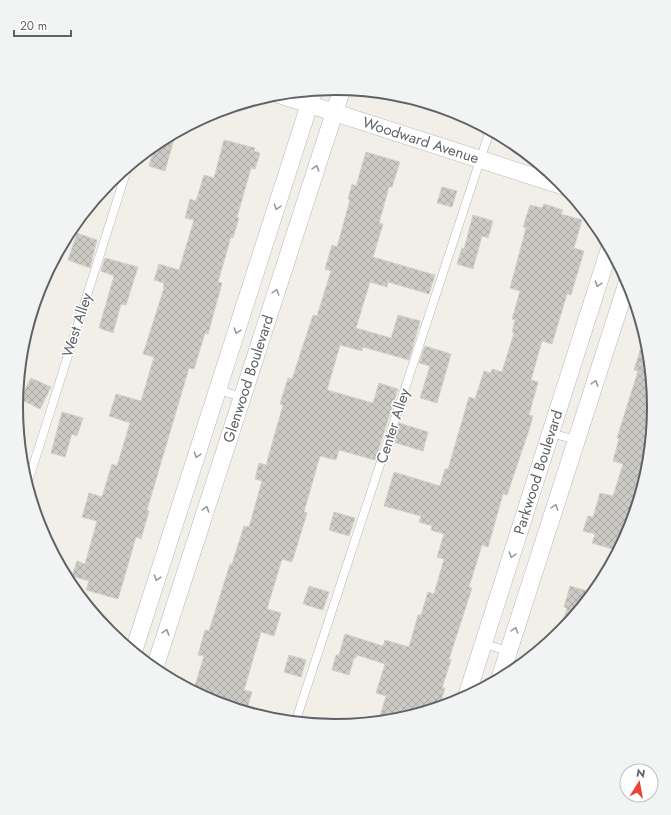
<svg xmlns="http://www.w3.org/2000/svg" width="671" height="815" viewBox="0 0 671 815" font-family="Jost,sans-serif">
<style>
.building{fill:url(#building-cross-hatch);stroke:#d6d1c6}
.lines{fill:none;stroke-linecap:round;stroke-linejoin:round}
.service-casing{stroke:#b5b8bc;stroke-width:9}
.minor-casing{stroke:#b5b8bc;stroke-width:18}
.service{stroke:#fff;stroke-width:8}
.minor{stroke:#fff;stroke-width:17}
.oneway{stroke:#979a9d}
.labels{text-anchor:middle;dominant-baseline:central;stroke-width:3;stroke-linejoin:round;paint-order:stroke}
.street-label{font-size:15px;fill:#5f6368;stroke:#fff}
.rim{fill:none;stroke:#5f6368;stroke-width:2}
</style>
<defs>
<pattern id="building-cross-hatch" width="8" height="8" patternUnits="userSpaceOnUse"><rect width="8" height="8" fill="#cccac5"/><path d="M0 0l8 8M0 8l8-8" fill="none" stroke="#a9a8a4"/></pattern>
</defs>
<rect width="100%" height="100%" fill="#f1efe8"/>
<g class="building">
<path d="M176,132l-11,39 -16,-5 7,-23z"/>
<path d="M224,140l31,8 -1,3 6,2 -5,16 -4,-1 -14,49 2,1 -6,20 -2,-1 -13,45 4,1 -14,51 -3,-1 -11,36 -5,-1 -42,142 2,1 -8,28 -5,-2 -18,62 -32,-9 3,-9 -17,-5 5,-15 8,3 12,-43 -15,-4 7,-24 13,4 10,-33 5,2 13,-43 -21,-7 7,-22 25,7 13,-44 -11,-3 21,-66h-1l1,-5 -10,-3 5,-16 20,6 15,-50 -9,-2 5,-19 6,2 8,-26 10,3z"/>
<path d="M366,152l34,10 -8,25h-3l-10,36 4,1 -10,33 62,18 -6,19 -41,-12 -1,5 -17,-5 -14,46 35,10 7,-23 22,6 -11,39 -46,-13 -1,4 -22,-6 -13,45 46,13 6,-20 19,6 -23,71 -36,-10 -3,10 -16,-4 -16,56 3,1 -15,49 -10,-3 -15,50 14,4 -7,23 -13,-4 -17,58 8,2 -6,21 -33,-10 -20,-11 11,-36 -6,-1 7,-25 4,1 21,-67h2l12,-38 5,1 13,-46 -7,-2 4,-16 7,2 17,-60 -3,-1 8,-26 4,1 21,-64 4,1 14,-45 -6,-2 7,-24 5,2 13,-47 -2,-1 4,-15 4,2z"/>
<path d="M442,187l15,4 -5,16 -15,-4z"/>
<path d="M544,204l19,6 -2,4 21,6 -8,28 10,3 -13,44 -4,-1 -15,50 -10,-3 -11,39 7,2 -9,33 4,1 -4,14 -22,65 -4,-1 -15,53 -6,-2 -13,42 3,1 -23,71 2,1 -9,28h3l-6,20 -41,13 -20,2 8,-27 -10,-3 9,-29 -28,-9 -1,3h-2l-5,17 -17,-5 4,-15h3l6,-21 38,12 2,-6 24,7 9,-32h3l7,-23 6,2 10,-35 -7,-2 7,-23 -13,-4 1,-4 -13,-4 2,-6 -37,-10 10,-34 46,14 5,-17h3l21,-72 6,2 9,-28 7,2 1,-4 10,3 12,-39 -2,-1 3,-12 -3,-1 8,-28 -10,-3 16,-60 -3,-1 7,-22 12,3z"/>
<path d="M473,215l20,6 -5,17 -6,-2 -9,33 -16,-5 5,-16 2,1z"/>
<path d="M77,233l20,7 -7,28 -22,-8z"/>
<path d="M105,258l33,9 -12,38 -5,-1 -8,29 -14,-5 15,-52 -13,-5z"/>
<path d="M645,334l4,11 6,63 -6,62 -16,52 -4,-1 -10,30 -27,-8 3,-9 -12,-3 5,-15 5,1 7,-24 13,3 10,-32 -10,-3 6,-22 -2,-1 21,-67 -4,-1z"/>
<path d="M425,346l26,8 -14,49 -17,-5 10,-32 -11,-3z"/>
<path d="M31,378l20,9 -11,22 -20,-10z"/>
<path d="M62,412l21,6 -6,18 -5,-2 -7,23 -14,-4z"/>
<path d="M399,423l29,9 -5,19 -30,-9z"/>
<path d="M334,512l21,6 -6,18 -20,-6z"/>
<path d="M309,586l20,6 -6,18 -20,-6z"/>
<path d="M570,586l24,7 -35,42 8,-27 -3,-1z"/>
<path d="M289,655l17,5 -5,17 -17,-5z"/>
</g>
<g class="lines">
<g class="service-casing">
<g id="service">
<path d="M218,390l24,7"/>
<path d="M551,433l25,7"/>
<path d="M27,485l101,-319"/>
<path d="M484,644l24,7"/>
<path d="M295,723l195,-593"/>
</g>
</g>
<g class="minor-casing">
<g id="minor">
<path id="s1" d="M277,94l289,93"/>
<path d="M133,653l181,-563"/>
<path id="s2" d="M154,670l188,-581"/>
<path d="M499,681l129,-401"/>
<path id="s3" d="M466,698l144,-451"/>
</g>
</g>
<use href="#service" class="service"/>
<use href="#minor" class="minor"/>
</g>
<defs><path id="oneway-chevron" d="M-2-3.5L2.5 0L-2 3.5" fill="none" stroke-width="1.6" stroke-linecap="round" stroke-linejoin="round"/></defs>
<g class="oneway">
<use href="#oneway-chevron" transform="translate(316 168) rotate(-72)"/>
<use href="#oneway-chevron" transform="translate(277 207) rotate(108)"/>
<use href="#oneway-chevron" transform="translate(598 284) rotate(108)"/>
<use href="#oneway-chevron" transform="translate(276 292) rotate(-72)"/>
<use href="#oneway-chevron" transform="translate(237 331) rotate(108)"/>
<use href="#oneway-chevron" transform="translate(595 383) rotate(-72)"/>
<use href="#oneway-chevron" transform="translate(197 455) rotate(108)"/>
<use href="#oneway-chevron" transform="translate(555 507) rotate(-72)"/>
<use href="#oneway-chevron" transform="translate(206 509) rotate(-72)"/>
<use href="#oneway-chevron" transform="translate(512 555) rotate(108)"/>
<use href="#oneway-chevron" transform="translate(157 578) rotate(108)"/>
<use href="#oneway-chevron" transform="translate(515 630) rotate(-72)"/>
<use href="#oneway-chevron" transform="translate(166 632) rotate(-72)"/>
</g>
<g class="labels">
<g class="street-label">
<text stroke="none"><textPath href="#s1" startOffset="151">Woodward Avenue</textPath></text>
<text transform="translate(77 325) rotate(-72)">West Alley</text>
<text stroke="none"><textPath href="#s2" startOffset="306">Glenwood Boulevard</textPath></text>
<text transform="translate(393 426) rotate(-72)">Center Alley</text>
<text stroke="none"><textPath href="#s3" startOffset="237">Parkwood Boulevard</textPath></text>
</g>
</g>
<path d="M0 0H671V815H0ZM23 407a312 312 0 1 1 624 0a312 312 0 1 1-624 0Z" fill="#f2f3f3" fill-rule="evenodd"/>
<path class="rim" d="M23 407a312 312 0 1 1 624 0a312 312 0 1 1-624 0Z"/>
<g transform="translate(639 783) rotate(11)"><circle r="19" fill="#ffffff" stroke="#bfc1c3"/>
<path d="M0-3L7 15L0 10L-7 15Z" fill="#ea4335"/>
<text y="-6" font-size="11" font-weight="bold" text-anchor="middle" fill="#5f6368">N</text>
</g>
<path d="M14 30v6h57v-6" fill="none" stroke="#5f6368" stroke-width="2"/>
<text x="20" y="30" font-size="12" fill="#5f6368" stroke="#ffffff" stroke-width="3" paint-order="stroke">20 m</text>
</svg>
